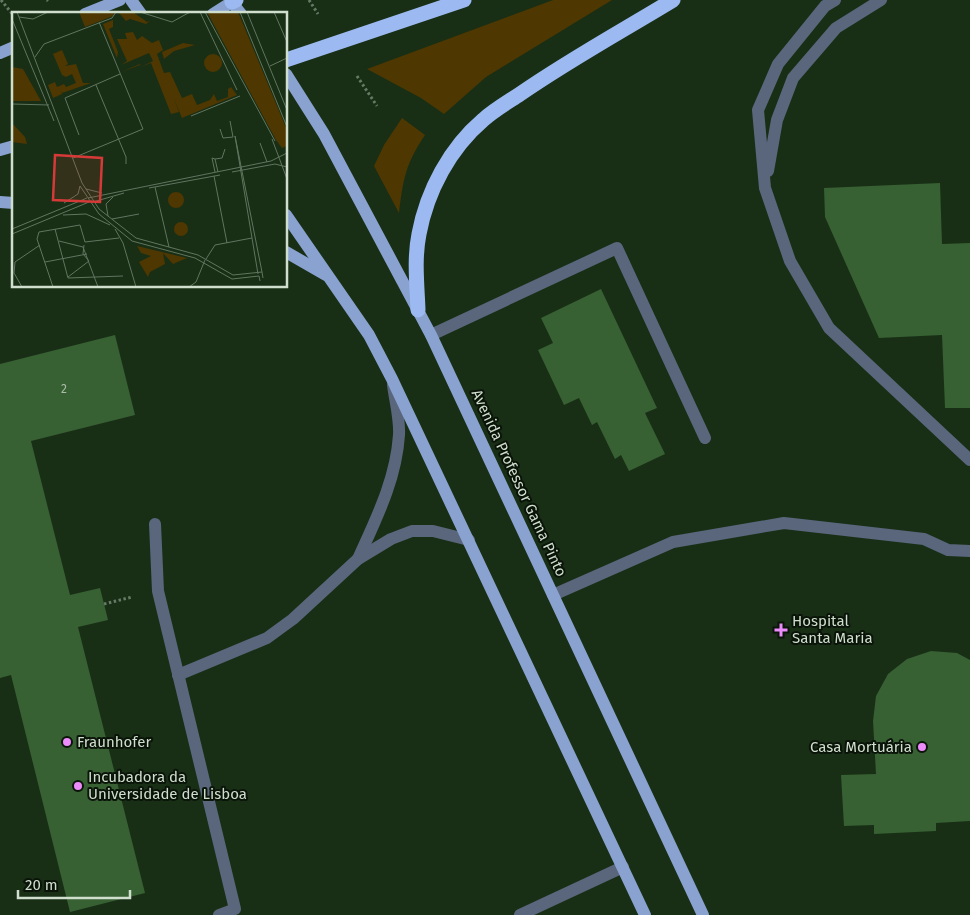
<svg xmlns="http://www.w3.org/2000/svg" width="970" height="915" viewBox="0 0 970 915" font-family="'Fira Sans',sans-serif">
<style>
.green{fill:#4e3701}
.building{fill:#376033}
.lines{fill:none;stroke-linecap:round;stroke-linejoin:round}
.path{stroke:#677a65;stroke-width:3;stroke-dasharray:2.5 2.5;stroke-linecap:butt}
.minor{stroke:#5a667c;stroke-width:12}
.major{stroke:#89a2d0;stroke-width:12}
.highway{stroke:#9cbaf1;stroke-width:15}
.poi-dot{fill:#ec8cfa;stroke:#0a1409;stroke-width:2}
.labels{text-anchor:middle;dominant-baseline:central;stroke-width:4;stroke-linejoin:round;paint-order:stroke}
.number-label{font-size:12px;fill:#a9bea6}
.street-label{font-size:15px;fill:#cfdecd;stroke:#0a1409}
.poi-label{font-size:15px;fill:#cfdecd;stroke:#0a1409;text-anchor:start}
.inset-road{fill:none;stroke:#61755f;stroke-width:1}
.view{fill:#d53a38;fill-opacity:0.15;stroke:#d53a38;stroke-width:2.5}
.inset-edge{fill:none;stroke:#cfdecd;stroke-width:2.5}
</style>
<rect width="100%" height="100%" fill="#182f16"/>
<g class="green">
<path d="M553,0h59l-126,77 -42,37 -23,-16 -54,-29z"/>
<path d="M402,118l23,17c-19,28 -22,44 -26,78l-25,-47 10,-21z"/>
</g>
<g class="building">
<path d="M940,183l2,61 28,-1v165h-25l-3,-73 -63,3 -54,-121 -1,-29z"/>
<path d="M601,289l56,119 -12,5 20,41 -36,17 -8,-16 -6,4 -18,-37 -5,3 -13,-27 -15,7 -26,-55 15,-7 -12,-25z"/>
<path d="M115,335l20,80 -104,26 39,154 30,-7 8,32 -30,7 67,266 -75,19 -59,-237 -11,3v-314z"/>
<path d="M931,651l26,2 13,7v161l-34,2v8l-62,3v-9l-30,1 -3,-51 35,-1 -3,-53 3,-25 12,-22 19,-15z"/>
</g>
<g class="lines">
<g class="path">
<path d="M1,0l13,16"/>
<path d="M47,0l1,1"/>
<path d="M309,0l9,14"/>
<path d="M357,76l20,30"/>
<path d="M104,604l28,-7"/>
</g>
<g class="minor">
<path d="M835,0l-10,6 -47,58 -20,46 7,78 25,73 39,67 141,132"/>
<path d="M768,171l9,-51 16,-42 43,-50 45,-28"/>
<path d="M431,335l186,-87 88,190"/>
<path d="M155,524l3,67 77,318 -16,6"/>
<path d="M358,559c18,-40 38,-79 41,-124 1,-16 -4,-34 -6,-50"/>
<path d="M553,595l120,-53 111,-19 140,16 24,11 22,1"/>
<path d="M178,675l89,-37 26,-19 65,-60 33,-20 21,-8h21l36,9"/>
<path d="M520,915l103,-48"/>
</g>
<g class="major">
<path d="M131,0l10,14"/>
<path d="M230,0l11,14"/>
<path d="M85,14l35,-14"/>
<path d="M213,14l19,-12"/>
<path d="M0,53l14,-6"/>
<path d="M286,74l38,60 107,201 272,580"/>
<path d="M0,150l14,-4"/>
<path d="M0,202l14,1"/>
<path d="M286,215l83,120 23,44 253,536"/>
<path d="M286,252l40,23"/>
</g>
<g class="highway">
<path d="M232,2l4,-2"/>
<path d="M286,60l178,-60"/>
<path d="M418,310c-1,-26 -4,-51 1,-76 8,-43 31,-86 64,-114 11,-10 25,-18 37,-26 49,-34 102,-63 153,-94"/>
</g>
</g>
<g class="poi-dot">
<path d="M778.5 622.5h5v5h5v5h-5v5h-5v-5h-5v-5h5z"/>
<circle cx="67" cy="742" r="5"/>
<circle cx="922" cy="747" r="5"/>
<circle cx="78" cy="786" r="5"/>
</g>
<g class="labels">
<g class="number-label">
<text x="64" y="389">2</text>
</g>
<g class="street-label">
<text transform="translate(519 483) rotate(65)">Avenida Professor Gama Pinto</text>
</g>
<g class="poi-label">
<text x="792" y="621">Hospital<tspan x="792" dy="17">Santa Maria</tspan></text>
<text x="77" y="742">Fraunhofer</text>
<text x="912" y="747" text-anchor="end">Casa Mortuária</text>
<text x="88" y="777">Incubadora da<tspan x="88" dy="17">Universidade de Lisboa</tspan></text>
</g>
</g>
<g transform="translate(12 12)">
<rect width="275" height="275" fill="#182f16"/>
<path d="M67,0h35l-1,4 -28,11zM121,0l14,10 3,-1 -4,3 -16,-5 -4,2 -7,-8zM195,0h31l49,118v16l-5,2 -6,-8zM101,8v7l-4,2 9,23 -1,6 -14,-34zM121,20l4,8 5,-4 10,7 7,-3 4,10 -6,4 7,19 6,-1 12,26 10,-4 5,11 13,-5 4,-6 3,7 11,-4v-8l3,-2 6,8 -55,23 -8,-19 5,13 -8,2 -20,-51 -10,4 -1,-2 -19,7 19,-8 1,3 12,-6 -4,-8 -28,12 6,-4 -10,-22h10l-2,-6zM171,31l12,2 -21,6 -10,8 -2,-7zM50,38l6,14 -3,2 11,-2 7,19h8l-29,10 -1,-2 1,3 -9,4 -5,-13 7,-3 2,5 7,-3 2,3 10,-4 -4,-9 -6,3 -4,-2 -9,-21zM192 51a9 9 0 1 1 18 0a9 9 0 1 1-18 0ZM0,55l11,2 18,32h-29zM0,111l13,14 2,7 -15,-2zM156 188a8 8 0 1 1 16 0a8 8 0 1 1-16 0ZM162 217a7 7 0 1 1 14 0a7 7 0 1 1-14 0ZM125,234l50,12 -14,6 -10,-11 2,11 -15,8 -2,5 -9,-15 12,-6 -10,-3z" fill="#4e3701"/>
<path class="inset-road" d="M5,0l65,171 17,26 37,29 62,17 35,20 29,-3 1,6M128,0l32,10 18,-10M188,0l37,78M193,0l70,129M228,0l47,115M235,0l40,98M262,0l13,30M7,5l14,2 15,-7M0,7l42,102M23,45l9,-13 68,-26 4,-6M258,54l17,-8M84,73l30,72v7M0,92l37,1M179,104l49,-20M208,117l3,9 10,-1 -3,-16M67,123l-14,-37 55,-24M260,127l15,40M248,131l7,19M61,146l70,-29 -44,-107M203,147l7,-1 3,-9M203,160l-3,-14 3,1 3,13M220,160l43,-8 12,3M202,164l13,67M68,174l19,28 33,27 63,17 37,21 27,-3 1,5M143,175l14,60M137,176l71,-13M74,177l16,4M76,186l183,-37 16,-8M81,190l31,-9M52,191l14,-9 2,-8M51,203l23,-1 24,11M96,204l-2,-12 7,-7M100,207l27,-5M0,217l75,-31M43,217l13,49M103,217l8,14 13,44M0,222l77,-32M47,229l24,6M72,233l-1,9 6,7M71,235l15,40M194,247l9,-14 37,-7M33,250l42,-8M246,262l-23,-138 27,136M56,265l21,-16M56,266l55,-2M10,275l-8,-14 1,-11 25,-17M41,275l-16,-48 2,-7 41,-7 5,17 34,-4M177,275l7,-5 9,-22"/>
<path class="view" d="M43,143l47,3 -2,44 -47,-2z"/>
<rect width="275" height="275" class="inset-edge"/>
</g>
<path d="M18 890v8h112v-8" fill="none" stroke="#cfdecd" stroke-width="2.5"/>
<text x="25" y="890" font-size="15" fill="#cfdecd" stroke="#0a1409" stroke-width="4" paint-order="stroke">20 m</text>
</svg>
